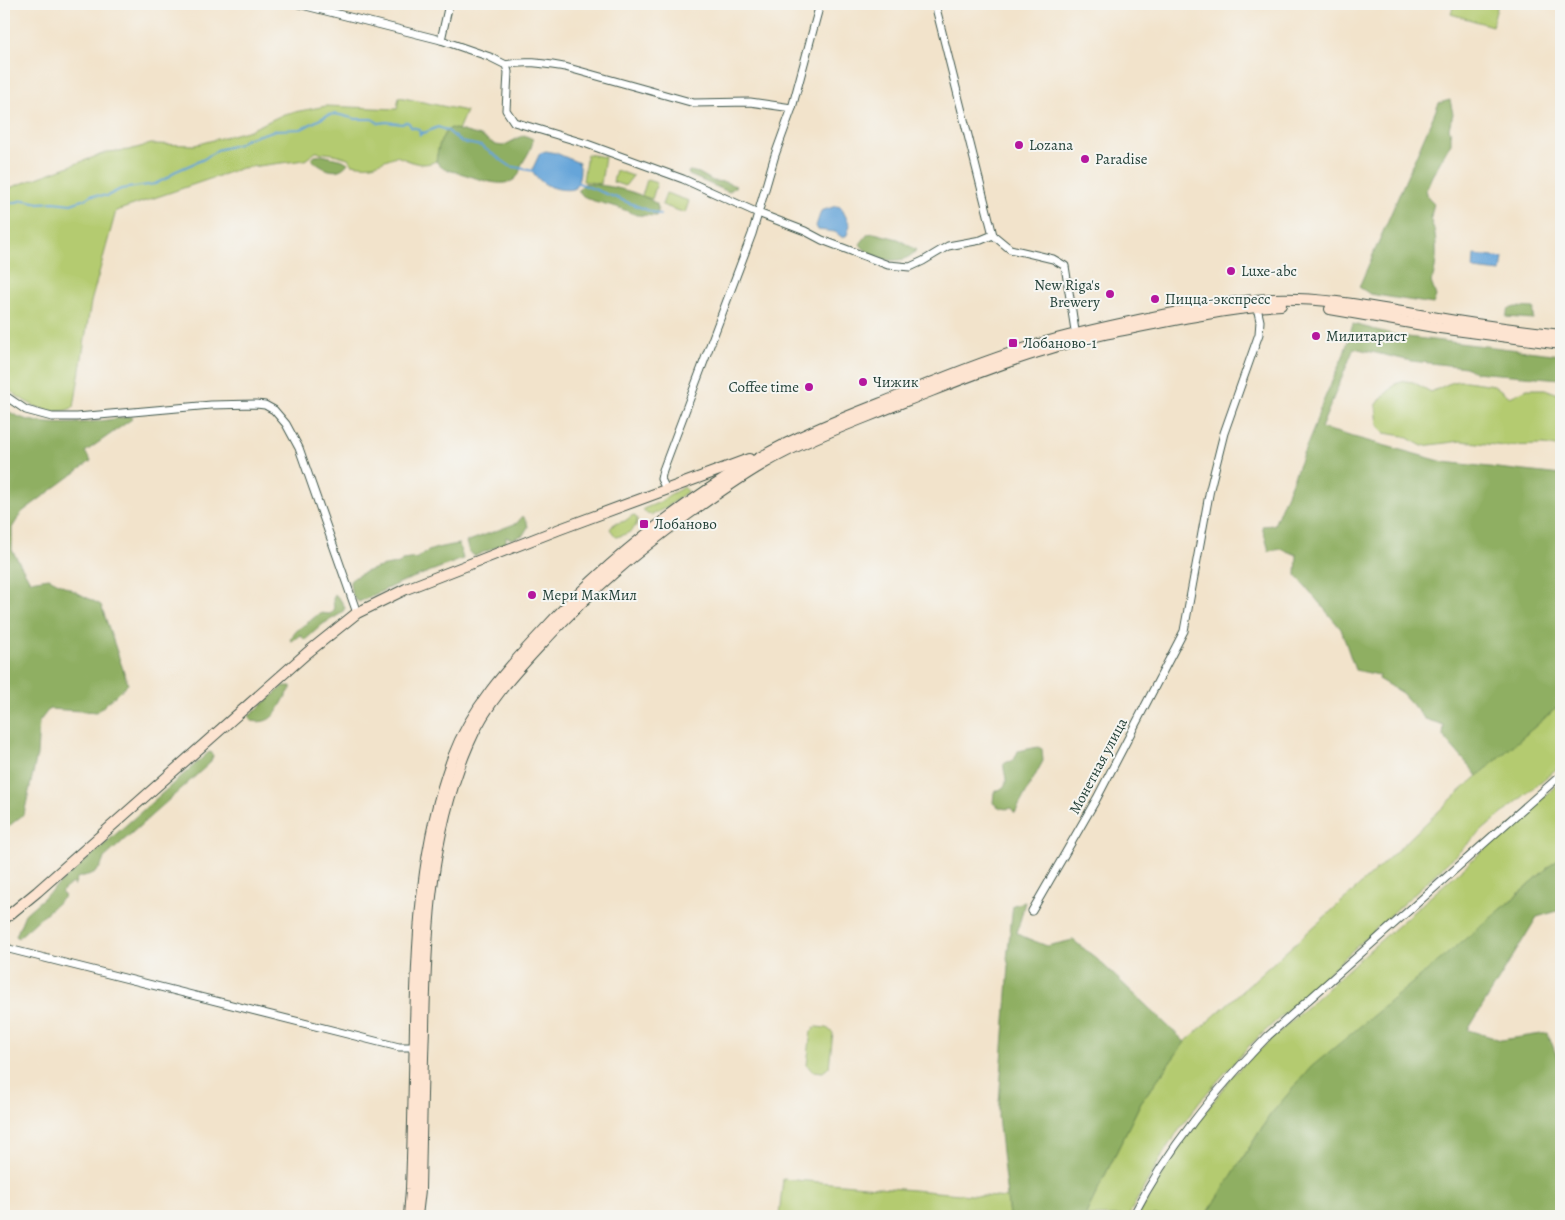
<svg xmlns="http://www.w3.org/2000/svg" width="1565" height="1220" viewBox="0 0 1565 1220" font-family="Alegreya,serif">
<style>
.green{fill:#b4cb6f;stroke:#6a8452}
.forest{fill:#8faf62;stroke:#57764b}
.water{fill:#66a5d9;stroke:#427186}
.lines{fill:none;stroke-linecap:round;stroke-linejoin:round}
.stream{stroke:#66a5d9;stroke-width:2}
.street-casing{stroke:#3f564b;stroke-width:9}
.secondary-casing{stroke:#3f564b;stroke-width:12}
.street{stroke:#fff;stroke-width:7}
.secondary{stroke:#fde4d1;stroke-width:10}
.poi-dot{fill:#b5179e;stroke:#f6f6f2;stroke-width:2}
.labels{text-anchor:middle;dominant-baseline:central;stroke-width:4;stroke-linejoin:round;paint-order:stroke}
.poi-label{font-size:15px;fill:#1f3d34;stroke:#f6f6f2;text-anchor:start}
.street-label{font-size:15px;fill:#1f3d34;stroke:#f6f6f2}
</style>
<rect width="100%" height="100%" fill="#f6f6f2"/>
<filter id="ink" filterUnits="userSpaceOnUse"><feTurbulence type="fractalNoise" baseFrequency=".02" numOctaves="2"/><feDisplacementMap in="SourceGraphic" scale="10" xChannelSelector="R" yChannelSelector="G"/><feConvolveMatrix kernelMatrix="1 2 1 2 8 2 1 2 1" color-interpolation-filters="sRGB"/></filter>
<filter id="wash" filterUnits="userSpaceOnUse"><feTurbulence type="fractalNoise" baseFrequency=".0096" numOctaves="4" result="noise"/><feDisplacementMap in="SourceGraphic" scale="20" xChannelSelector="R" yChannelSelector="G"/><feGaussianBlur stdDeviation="1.12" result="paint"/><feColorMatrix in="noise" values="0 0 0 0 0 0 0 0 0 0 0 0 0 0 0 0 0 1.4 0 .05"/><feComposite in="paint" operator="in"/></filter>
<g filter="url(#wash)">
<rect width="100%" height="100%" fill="#f2e3cb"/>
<g class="green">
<path d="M1454,4h44l-6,22 -41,-12z"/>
<path d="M399,97l67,14 -8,19 -7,-2c-11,7 -13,21 -15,33 -15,7 -25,0 -40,-5 -21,7 -20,12 -44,8l-4,-6 -15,-4 -17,-2 -11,8 -63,8 -126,43 -25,91 -17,105c-22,13 -54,-6 -70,-22v-195l104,-38 21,-2 22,-6 44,1 55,-15 34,-16 42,-8 71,3z"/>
<path d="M587,154l18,3 -4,27 -18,-3z"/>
<path d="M616,170l17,6 -8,10 -12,-4z"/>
<path d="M647,180l10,3 -5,16 -10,-3z"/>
<path d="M666,193l23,8 -4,12 -23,-8z"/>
<path d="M1405,381l8,1 18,10 17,-8 9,-3h9l28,4 16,12 17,-8h18l16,6v53l-17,-3 -40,1 -43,-5 -39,5 -18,-10 -20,-3 -6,-8 -2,-19c5,-9 13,-14 19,-22z"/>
<path d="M684,487l4,4 -21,16 -15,8 -5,-1 -4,-5 17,-7 9,-7z"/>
<path d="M633,515l4,3c1,12 -11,17 -21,19l-6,-8 4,-5 11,-3z"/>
<path d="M1561,704v61l-76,63 -236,218 -50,56 -32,45 -39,69h-43l56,-114 44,-60 173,-155 99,-93z"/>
<path d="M1561,782v74l-291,259 -64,101h-68l37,-63 57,-77 44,-41 80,-73z"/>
<path d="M816,1027l11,1 6,5 -4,34 -6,5 -11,-1 -5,-6 4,-34z"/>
<path d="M783,1179l224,19 2,18h-230z"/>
</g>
<g class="forest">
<path d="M1450,100l3,14 -4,14 2,7v8l-19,33 -6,14 2,7 6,6c-1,5 -3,11 -3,16 0,6 4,10 4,15 2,15 2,35 -4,48l5,14 -3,8 -63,-10 -11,-7 80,-184z"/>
<path d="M451,128l30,8 15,9 7,1 21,-11 9,4c-1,10 -6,16 -11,25 -2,4 -2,10 -6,14 -12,12 -39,0 -53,-4 -11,-4 -20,-2 -27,-13 2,-12 4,-26 15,-33z"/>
<path d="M322,155l21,5 5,3c-11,15 -27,5 -37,-4l4,-3z"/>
<path d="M690,171l9,2 14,8 12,1 11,4 -7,6 -40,-17 -1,-3z"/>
<path d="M585,183c24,3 52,7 72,21l1,8 -1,4 -20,-1 -20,-8 -23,-6 -11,-5 -5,-6z"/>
<path d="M874,233l24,6 18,11c-12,18 -46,10 -56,-6l8,-10z"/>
<path d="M1515,307l19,1 -1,11 -27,-2 3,-8z"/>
<path d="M1353,324l46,12 162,19v24l-87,-7 -8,-5 -55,-6 -57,-13 -33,80 123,34 117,13v229l-83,72 -35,-40 1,-11 -19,-6 -23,-26 -24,-14 1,-4 -24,-5 -14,-41 -45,-54 1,-20 -15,-6 -13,2 -7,-25 12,-1 40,-97 5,-17 25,-57z"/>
<path d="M4,407c24,26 95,15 127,9l1,3 -47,33 6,9 -69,51 -10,16v22l18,31 19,-3 52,27 27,79 -31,28 -48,-3 -10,13 -2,33 -13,59 -20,16z"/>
<path d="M523,516l4,6 1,5 -5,8 -11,4 -6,-2v6l-31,13 -6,-4 -3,-10 51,-19z"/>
<path d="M459,544l4,15 -64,24 -40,19c-7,-4 -9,-12 -9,-21 11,-10 34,-16 49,-17l3,-4 16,-2c9,-10 29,-12 41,-14z"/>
<path d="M335,595l5,4 5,9 -3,5 -19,11 -18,16 -5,-5 -8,6 -2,-1c6,-13 20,-17 29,-27l11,1 4,-4 -1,-11z"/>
<path d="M284,686h7v3c-13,16 -14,37 -40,32l-2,-5z"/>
<path d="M1038,747l4,2 1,12 -28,52 -4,-5c-7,2 -12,0 -18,-5l1,-11c3,-2 6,-2 8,-4 9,-5 0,-17 2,-25l10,-3 4,-9z"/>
<path d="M209,752l3,1 1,3 -3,7 -106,95c-5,18 -13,15 -27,20l-3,8 -2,-3 -11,9 4,4 -47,42 -2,-2 9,-22z"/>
<path d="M1561,856v54l-24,7 -69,113 33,10 47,-7 13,35v148h-355l64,-101 41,-48 194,-161z"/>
<path d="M1025,902l-8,31 7,4 23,9 26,-6 23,18 89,84 -44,60 -56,114h-76l-11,-100 11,-150 -2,-7 6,-54z"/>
</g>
<g class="water">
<path d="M546,151l10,2 23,10c2,10 1,17 -5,26 -16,3 -35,-4 -42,-19l8,-17z"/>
<path d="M836,206l5,1 9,18 -3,10 -4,3 -8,-6 -17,-2 -2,-4 5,-15z"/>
<path d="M1474,255l29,3 -2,14 -28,-3z"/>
</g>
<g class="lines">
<g class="stream">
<path d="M576,182l84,33"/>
<path d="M4,202l4,2 16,-4 15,3 15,-1 17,2 14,-5 6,-4 16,1 14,-7 34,-5 14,-7 5,-5 30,-13 13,-9 22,-6 7,-5 30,-9 25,-1 27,-14 8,-1 20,5h16l7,4 8,-1 15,2 4,-2 3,1 2,4 8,2 1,6 3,-3 1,1 14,-6 10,4 13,11 20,4 29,20 23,5"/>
</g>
</g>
</g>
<g filter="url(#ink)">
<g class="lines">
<g class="street-casing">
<g id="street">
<path d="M298,4l143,36 49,17 16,8 2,7 -2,38 8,12 73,22 96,35 75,34 47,18 17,9 66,25 22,2 13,-6 25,-15 33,-6 12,-5 -58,-231"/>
<path d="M441,40l8,-36"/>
<path d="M506,65c19,-5 40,-1 59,2l129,36 56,-1 42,6"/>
<path d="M993,235l17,14 43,10 12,7 11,71"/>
<path d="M4,395l22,15 26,7h25l134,-12 45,-1 9,1 9,5 12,14 13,24 58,165"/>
<path d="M666,489l-5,-10 2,-9 89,-236 23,-79 17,-47 28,-104"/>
<path d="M1032,911l65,-113 87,-167 26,-142 14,-56 35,-99 1,-13 -4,-18"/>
<path d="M4,944l5,5 390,98h16"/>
<path d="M1133,1216c35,-68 82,-125 135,-180l293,-261"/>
</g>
</g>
<g class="secondary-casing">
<g id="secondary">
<path d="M1330,309l110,19 121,16"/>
<path d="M4,919l33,-27 270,-239 50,-40 49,-24 154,-60 189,-70"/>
<path d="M409,1216l2,-27c2,-54 3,-108 4,-163 2,-90 6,-183 38,-269 18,-48 54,-88 89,-125 61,-67 133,-125 212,-171 44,-26 92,-44 140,-63 50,-21 100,-41 152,-56 39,-11 78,-19 117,-27 36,-7 73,-15 110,-16 51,-2 103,9 153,17 45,8 90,14 135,19"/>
<path d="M417,1216l3,-26c1,-54 2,-108 4,-163 2,-96 6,-195 45,-284 17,-41 50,-75 80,-107 43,-47 86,-83 138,-121 25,-18 50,-36 76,-51 45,-26 95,-43 143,-63 46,-18 91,-37 139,-51 40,-13 82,-21 124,-29 37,-7 74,-14 112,-16"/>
</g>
</g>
<use href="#street" class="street"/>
<use href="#secondary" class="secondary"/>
</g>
</g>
<g class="poi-dot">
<circle cx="1019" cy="145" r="5"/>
<circle cx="1085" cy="159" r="5"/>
<circle cx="1231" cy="271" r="5"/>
<circle cx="1110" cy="294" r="5"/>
<circle cx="1155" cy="299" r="5"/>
<circle cx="1316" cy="336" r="5"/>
<rect x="1008" y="338" width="10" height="10" rx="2.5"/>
<circle cx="863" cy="382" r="5"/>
<circle cx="809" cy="387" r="5"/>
<rect x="639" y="519" width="10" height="10" rx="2.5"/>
<circle cx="532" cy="595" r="5"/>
</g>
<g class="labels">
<g class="poi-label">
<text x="1029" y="145">Lozana</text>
<text x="1095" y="159">Paradise</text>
<text x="1241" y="271">Luxe-abc</text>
<text x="1100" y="285" text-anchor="end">New Riga's<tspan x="1100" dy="17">Brewery</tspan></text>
<text x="1165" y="299">Пицца-экспресс</text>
<text x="1326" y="336">Милитарист</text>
<text x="1023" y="343">Лобаново-1</text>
<text x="873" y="382">Чижик</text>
<text x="799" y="387" text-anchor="end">Coffee time</text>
<text x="654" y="524">Лобаново</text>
<text x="542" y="595">Мери МакМил</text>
</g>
<g class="street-label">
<text transform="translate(1098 766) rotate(-62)">Монетная улица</text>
</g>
</g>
<rect width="1565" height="1220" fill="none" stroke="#f6f6f2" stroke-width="20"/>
</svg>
